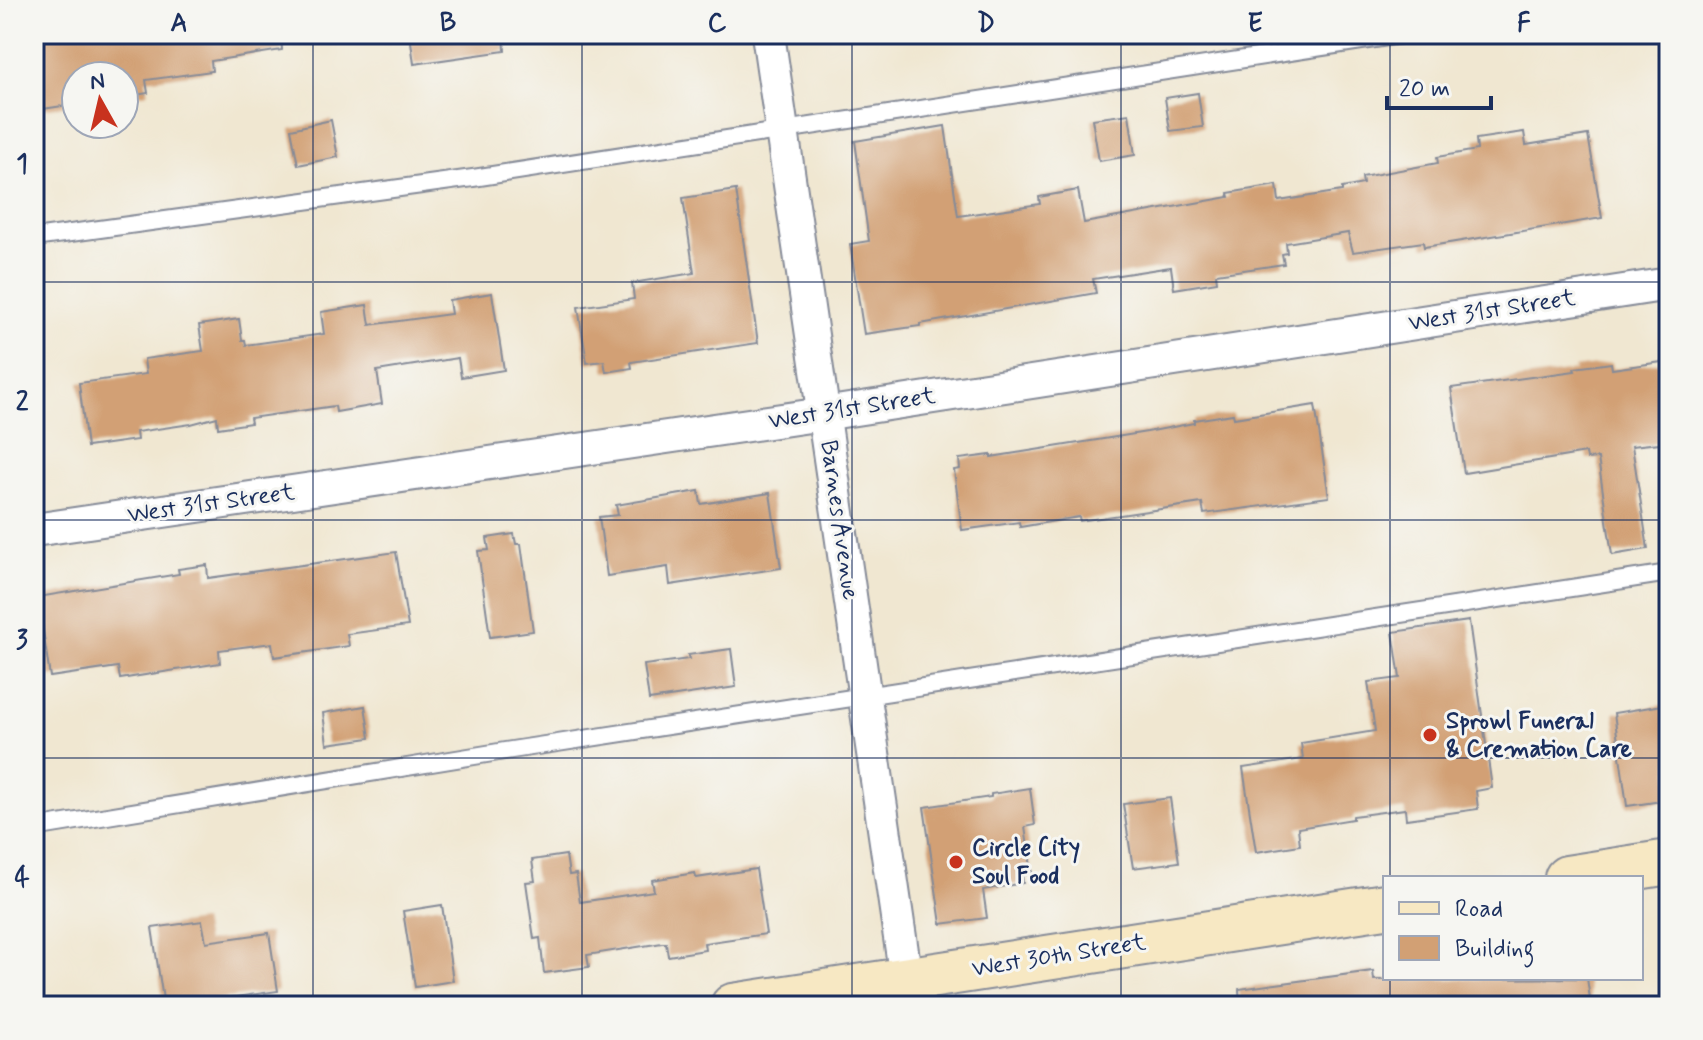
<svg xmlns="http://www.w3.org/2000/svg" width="1703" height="1040" viewBox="0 0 1703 1040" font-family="Mynerve,sans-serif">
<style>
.building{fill:#d2a074}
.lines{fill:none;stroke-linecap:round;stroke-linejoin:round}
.lane-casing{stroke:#868b98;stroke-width:20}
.street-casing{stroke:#868b98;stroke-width:36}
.secondary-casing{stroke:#868b98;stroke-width:48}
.lane{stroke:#fff;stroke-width:16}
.street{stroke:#fff;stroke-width:32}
.secondary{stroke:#f7e8c3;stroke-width:44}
.grid{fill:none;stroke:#1b2f5e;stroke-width:2;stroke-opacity:0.55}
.poi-dot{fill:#c8321e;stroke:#f6f6f2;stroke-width:3}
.labels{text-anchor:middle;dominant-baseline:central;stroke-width:6;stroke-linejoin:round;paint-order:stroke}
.street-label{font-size:24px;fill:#1b2f5e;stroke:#f6f6f2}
.poi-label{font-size:24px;font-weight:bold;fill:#1b2f5e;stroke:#f6f6f2;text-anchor:start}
.neatline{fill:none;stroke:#1b2f5e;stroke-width:3}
.grid-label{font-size:26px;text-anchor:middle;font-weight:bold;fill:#1b2f5e}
</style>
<rect width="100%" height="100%" fill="#f6f6f2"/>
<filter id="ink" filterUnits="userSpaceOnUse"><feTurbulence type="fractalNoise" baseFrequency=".0125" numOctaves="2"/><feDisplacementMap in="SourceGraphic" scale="16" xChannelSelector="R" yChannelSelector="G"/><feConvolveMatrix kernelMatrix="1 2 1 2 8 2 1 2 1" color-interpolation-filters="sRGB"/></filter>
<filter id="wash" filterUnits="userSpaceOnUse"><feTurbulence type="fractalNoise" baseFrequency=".006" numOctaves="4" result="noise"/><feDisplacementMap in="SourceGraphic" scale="32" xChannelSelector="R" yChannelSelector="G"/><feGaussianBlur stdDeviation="1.8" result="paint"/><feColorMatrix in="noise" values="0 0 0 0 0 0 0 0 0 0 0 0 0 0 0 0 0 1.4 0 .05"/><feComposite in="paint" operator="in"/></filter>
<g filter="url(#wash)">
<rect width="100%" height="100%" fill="#f0e7d1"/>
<g id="blocks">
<g class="building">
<path d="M34,34h247l1,16 -71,11 1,10 -66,9 2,13 -24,4v-21h-48v28l-40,6z"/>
<path d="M410,34h94l1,17 -91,13z"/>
<path d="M1198,93l5,34 -33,4 -5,-33z"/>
<path d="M1129,114l6,41 -36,6 -7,-42z"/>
<path d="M331,120l7,37 -40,8 -7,-36z"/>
<path d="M945,126l13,90 82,-12 -1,-7 39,-7 6,33 145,-26 -1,-4 49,-8 2,16 63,-10v-3l21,-4 -1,-7 76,-14 -1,-6 40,-7 -1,-11 48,-7 2,13 62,-10 14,83 -178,29 -1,-5 -70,10 -5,-19 -62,10 1,10 -5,1 2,10 -68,10 1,8 -43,7 -3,-22 -78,12 3,14 -176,31v2l-56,8 -14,-90 19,-3 -14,-100z"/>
<path d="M736,190l22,153 -127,19 1,6 -26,4 -2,-11 -17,2 -9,-56 56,-8 -2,-16 62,-10 -11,-75z"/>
<path d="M492,293l12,77 -43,7 -3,-19 -81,13 5,33 -46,8 -1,-6 -85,12 1,5 -33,5 -1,-11 -26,7 -55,8 1,8 -50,7 -8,-64 67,-9 -2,-15 59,-8 -4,-26 40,-6 3,21h3l1,5 78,-11 -3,-22 46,-7 3,20 81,-11 -2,-14z"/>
<path d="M1669,361v81l-37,4 16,103 -36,6 -14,-97 -11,1 -1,-6 -122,20 -13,-85 124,-17 -1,-3 37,-5 1,6z"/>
<path d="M1315,405l14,92 -125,17 -2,-11 -122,18 -1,-4 -59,10 -1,-5 -57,8 -8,-60 6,-1 -1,-10 32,-4v2l156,-25 47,-9v-3l39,-6 1,4z"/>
<path d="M699,491l2,13 69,-11 11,75 -111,17 -2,-18 -61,9 -8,-59 19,-2 -2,-10z"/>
<path d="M514,534l2,10h5l12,87 -43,6 -12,-86 11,-1 -2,-12z"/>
<path d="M396,552l12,74 -61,8 2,12 -75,11 -2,-14 -53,7 1,13 -100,16 -2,-12 -68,10 -12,-80 141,-23 -1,-5 29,-4 1,13z"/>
<path d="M1469,621l23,167 -16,3 2,18 -72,10 -1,-10 -52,7v3l-55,9 2,17 -44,7 -13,-84 60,-9 -2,-16 74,-12 -7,-49 32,-4 -7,-46z"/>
<path d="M731,649l5,38 -87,13 -5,-35 45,-6 -1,-4z"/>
<path d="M1669,704v96l-42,6 -13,-93z"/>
<path d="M365,706l5,32 -43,6 -4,-31z"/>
<path d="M1030,788l5,37 -10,2 7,47 -10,1 1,8 -40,7 4,28 -46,6 -17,-117 67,-10v-3z"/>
<path d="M1170,798l9,64 -46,6 -10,-64z"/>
<path d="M566,855l3,20 7,-1 4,28 74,-11 -2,-11 43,-7 1,5 60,-9 10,65 -62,9 1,7 -37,6 -2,-13h-4l-75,12 2,12 -45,6 -4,-35 -6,1 -8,-57 9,-1 -3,-21z"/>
<path d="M442,905l11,76 -38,6 -12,-76z"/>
<path d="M202,921l4,21 63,-9 9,58 -64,9 1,6h-51l-12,-78z"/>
<path d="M1373,971l1,9 213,-2 4,28h-351l-1,-17z"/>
</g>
</g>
</g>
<g filter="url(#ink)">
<use href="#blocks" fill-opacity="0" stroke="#868b98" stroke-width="2"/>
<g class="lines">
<g class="lane-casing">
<g id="lane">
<path d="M34,238l439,-60 934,-144"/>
<path d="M34,828l471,-77 1164,-178"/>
</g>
</g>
<g class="street-casing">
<g id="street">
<path d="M768,34l142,972"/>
<path d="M34,530l789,-116 846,-130"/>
</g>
</g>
<g class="secondary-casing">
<g id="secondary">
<path d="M1567,878l102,-16"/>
<path d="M733,1006l652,-100"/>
</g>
</g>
<use href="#lane" class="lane"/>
<use href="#street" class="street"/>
<use href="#secondary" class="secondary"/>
</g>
</g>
<path class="grid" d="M313,34v972M582,34v972M852,34v972M1121,34v972M1390,34v844M34,282h1635M34,520h1635M34,758h1635M1390,978v28"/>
<g class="poi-dot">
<circle cx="1430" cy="735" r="8"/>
<circle cx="956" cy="862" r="8"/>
</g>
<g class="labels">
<g class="street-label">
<text transform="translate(1492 311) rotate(-9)">West 31st Street</text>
<text transform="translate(852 409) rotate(-9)">West 31st Street</text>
<text transform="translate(211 504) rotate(-8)">West 31st Street</text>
<text transform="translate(839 520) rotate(82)">Barnes Avenue</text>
<text transform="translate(1059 956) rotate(-9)">West 30th Street</text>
</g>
<g class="poi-label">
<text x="1446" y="721">Sprowl Funeral<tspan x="1446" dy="28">&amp; Cremation Care</tspan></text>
<text x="972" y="848">Circle City<tspan x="972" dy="28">Soul Food</tspan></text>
</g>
</g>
<rect width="1703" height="1040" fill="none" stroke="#f6f6f2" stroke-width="88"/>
<rect x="1383" y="876" width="260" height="104" fill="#f6f6f2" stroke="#9ea6b7" stroke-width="2"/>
<rect x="1399" y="902" width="40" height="12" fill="#f7e8c3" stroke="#9ea6b7" stroke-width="2"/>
<text x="1455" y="916" font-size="24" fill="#1b2f5e">Road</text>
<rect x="1399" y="936" width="40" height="24" fill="#d2a074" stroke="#9ea6b7" stroke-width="2"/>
<text x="1455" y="956" font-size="24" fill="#1b2f5e">Building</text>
<g transform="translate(100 100) rotate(352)"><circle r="38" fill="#f6f6f2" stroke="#9ea6b7" stroke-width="2"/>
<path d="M0-6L14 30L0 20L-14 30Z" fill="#c8321e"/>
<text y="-12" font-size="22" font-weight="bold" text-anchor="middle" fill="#1b2f5e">N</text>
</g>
<path d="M1387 96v12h104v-12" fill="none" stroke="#1b2f5e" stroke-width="4"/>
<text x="1399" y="96" font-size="24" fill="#1b2f5e" stroke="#f6f6f2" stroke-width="6" paint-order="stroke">20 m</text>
<rect x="44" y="44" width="1615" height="952" class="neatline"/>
<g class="grid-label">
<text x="179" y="31">A</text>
<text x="448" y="31">B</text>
<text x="717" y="31">C</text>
<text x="986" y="31">D</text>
<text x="1255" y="31">E</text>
<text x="1524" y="31">F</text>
<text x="22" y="172">1</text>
<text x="22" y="410">2</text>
<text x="22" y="648">3</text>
<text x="22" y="886">4</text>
</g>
</svg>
